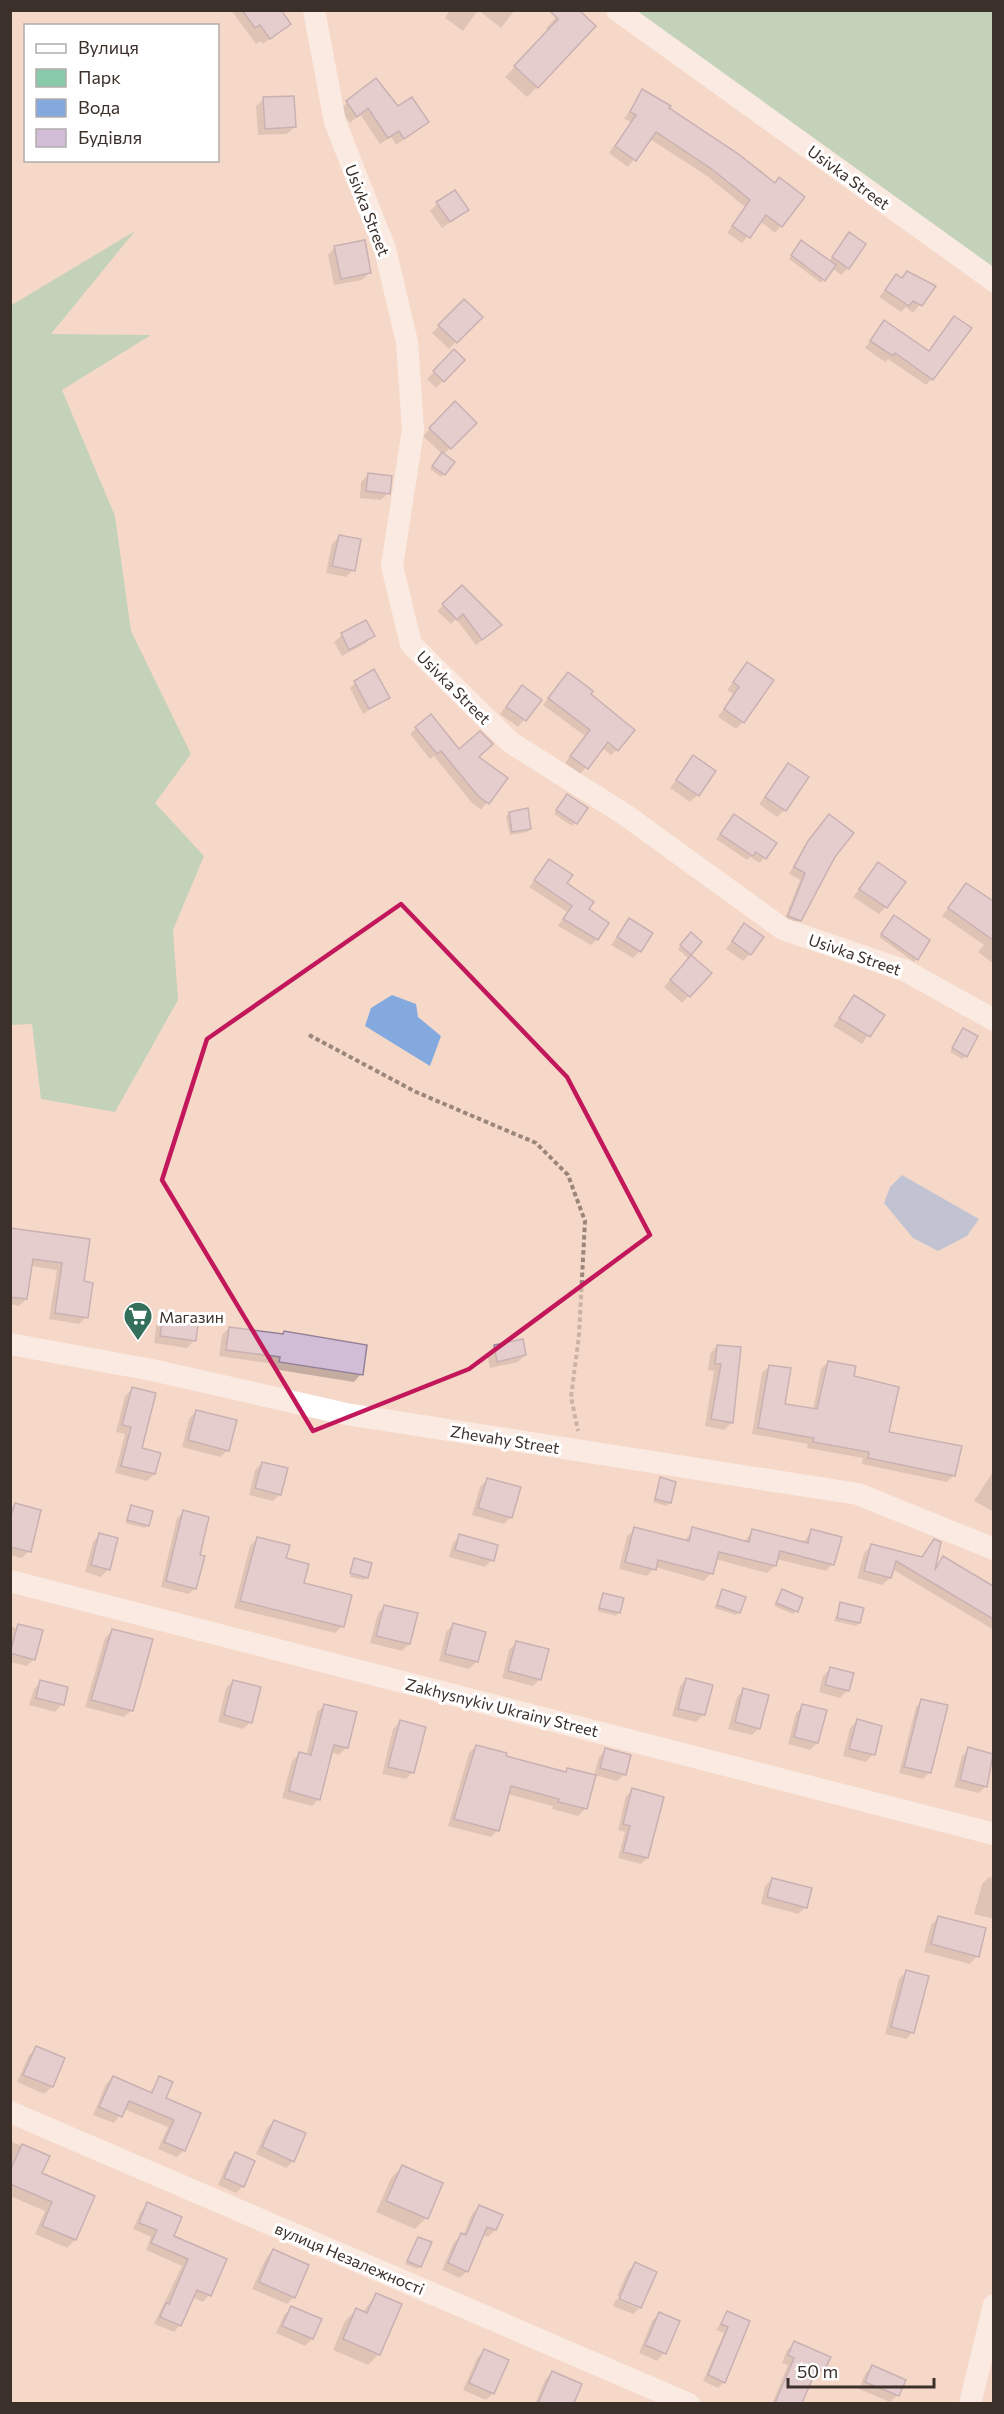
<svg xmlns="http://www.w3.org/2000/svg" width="1004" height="2414" viewBox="0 0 1004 2414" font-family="Commissioner,sans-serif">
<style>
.green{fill:#88caa9}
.water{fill:#83a9de}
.shadow{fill:#0003}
.building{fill:#d1bed6;stroke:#938198;stroke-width:1.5}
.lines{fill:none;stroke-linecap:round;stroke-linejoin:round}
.path{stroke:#9b867b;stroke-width:4;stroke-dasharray:4.5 3;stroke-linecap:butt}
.street{stroke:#fff;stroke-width:22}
.marked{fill:none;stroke:#c2185b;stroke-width:4.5;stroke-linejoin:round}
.labels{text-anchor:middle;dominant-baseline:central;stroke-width:6;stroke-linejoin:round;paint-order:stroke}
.street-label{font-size:16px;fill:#3c302a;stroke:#fff}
.poi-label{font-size:16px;fill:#3c302a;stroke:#fff;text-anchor:start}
</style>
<rect width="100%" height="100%" fill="#f6d8c9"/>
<g class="green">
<path d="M617,11h376v270z"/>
<path d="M135,231l-84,103 100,1 -89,55 53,126 16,115 60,123 -36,49 49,53 -31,74 5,70 -63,112 -74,-13 -9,-75 -21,1 -1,-719z"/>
</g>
<g class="water">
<path d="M392,995l24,9 2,13 23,19 -11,30 -65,-40 6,-18z"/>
<path d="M902,1175l77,44 -12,17 -29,15 -25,-13 -29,-35 6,-16z"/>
</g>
<g class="shadow">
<path d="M231,10h48l10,14 -26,20 -2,-3 -5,3z"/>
<path d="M450,10h28l-15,21 -18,-13z"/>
<path d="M478,10h37l-14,18z"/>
<path d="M563,10l-26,77 -10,10 -22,-20 44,-46 -3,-3z"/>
<path d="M376,80l22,28 29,14 -31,23 -5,-8 -11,7 -20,-30 -10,9 -10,-14z"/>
<path d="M643,91l132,93 28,14 -28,35 -15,-12 -18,22 -15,-10 18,-26 -38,-31 -57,-37 -22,28 -19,-14 22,-31 -7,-3z"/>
<path d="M264,99l31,28 -8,7 -29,1 -2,-29z"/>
<path d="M437,204l30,6 -25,18 -12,-17z"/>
<path d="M850,234l-2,34 -7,7 -9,-7 -11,15 -32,-24 9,-14 31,16z"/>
<path d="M335,247l34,26 -7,7 -28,5 -6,-30z"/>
<path d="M907,273l26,14 -20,26 -7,-6 -5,5 -22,-15 17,-21 5,3z"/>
<path d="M464,301l17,16 -32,32 -17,-16z"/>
<path d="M954,318l-22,61 -6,6 -38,-26 -3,3 -20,-14 19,-26 44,30z"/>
<path d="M454,351l9,9 -27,28 -9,-9z"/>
<path d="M455,403l20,20 -32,32 1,19 -3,3 -11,-8 12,-15 -19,-18z"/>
<path d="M368,475l20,18 -7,7 -21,-2 1,-16z"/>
<path d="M340,536l13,34 -7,7 -20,-4 6,-29z"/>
<path d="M462,587l32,44 -18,14 -20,-26 -5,5 -14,-13z"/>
<path d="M366,622l7,13 -7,8 -24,13 -8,-14 8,-7z"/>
<path d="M747,664l-4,58 -7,7 -18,-12 15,-23 -6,-4z"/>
<path d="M562,680l27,14 28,56 -6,5 -9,-7 -22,26 -15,-11 20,-27 -42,-31z"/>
<path d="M355,683l33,15 -25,16 -13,-26z"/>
<path d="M515,694l25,6 -22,27 -18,-13z"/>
<path d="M416,728l43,23 18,6 29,21 -25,32 -10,-8 -37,-46 -4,3 -20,-25z"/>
<path d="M694,757l4,38 -8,7 -20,-14z"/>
<path d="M789,765l-4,45 -8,7 -18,-13z"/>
<path d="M564,799l22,10 -14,17 -18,-12z"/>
<path d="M509,813l21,16 -3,3 -17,3 -4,-19z"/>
<path d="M734,816l41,27 -15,20 -10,-6 -3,3 -31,-21z"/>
<path d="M823,823l11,33 -35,64 -6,6 -10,-3 17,-43 -11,-6 14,-26z"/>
<path d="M549,861l38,48 10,30 -6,6 -33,-19 9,-14 -38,-25z"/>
<path d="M878,864l8,43 -7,7 -26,-17z"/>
<path d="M966,884l20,27 8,6v47l-16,-12 6,-7 -42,-29z"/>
<path d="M629,920l11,31 -7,7 -22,-13z"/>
<path d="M891,920l26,39 -3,3 -35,-25z"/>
<path d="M744,925l6,29 -7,7 -17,-12z"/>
<path d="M691,934l9,8 -11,13 21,18 -28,30 -18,-16 25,-28 -11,-10z"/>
<path d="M854,997l28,19 -20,28 -29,-18z"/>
<path d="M961,1033l5,23 -4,3 -12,-7z"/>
<path d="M10,1229l79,11 -7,43 4,34 -7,7 -30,-5 8,-49 -26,-4 -5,33 -7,7 -9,-2z"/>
<path d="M164,1313l30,28 -7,7 -33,-5 3,-23z"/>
<path d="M229,1328l52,8 3,-4 77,42 -7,8 -81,-13 1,-5 -55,-8 3,-21z"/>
<path d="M717,1346l23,3 -9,74 -7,7 -19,-4 9,-55 -6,-1 2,-16z"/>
<path d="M494,1347l31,8 -7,7 -28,6 -3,-14z"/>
<path d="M828,1362l24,16 35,55 67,42 -7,7 -85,-18 1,-6 -56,-10 1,-4 -56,-10 10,-61 7,-7 15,39 29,5 8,-41z"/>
<path d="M133,1388l7,61 14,25 -7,7 -32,-8 10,-39 -9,-2 9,-36z"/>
<path d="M196,1411l32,39 -8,7 -38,-10 7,-28z"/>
<path d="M263,1463l17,31 -7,7 -24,-6 6,-25z"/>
<path d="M994,1470v42l-20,-11z"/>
<path d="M661,1479l9,24 -4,3 -13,-4z"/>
<path d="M487,1480l24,37 -7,7 -32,-9 8,-28z"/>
<path d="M15,1505l14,46 -7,7 -12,-3v-46z"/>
<path d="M132,1507l16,18 -3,3 -20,-5z"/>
<path d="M184,1512l14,44 -3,32 -6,6 -28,-7 16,-69z"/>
<path d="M635,1529l49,13 9,-13 51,13 9,-12 50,13 9,-13 21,34 -7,7 -50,-12 -1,7 -8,7 -52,-14 -4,14 -7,8 -49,-14 -8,9 -28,-7 8,-33z"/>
<path d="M100,1534l8,35 -7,8 -16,-5 8,-30z"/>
<path d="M460,1536l32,24 -7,7 -36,-10 4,-14z"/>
<path d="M257,1539l28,20 17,25 40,42 -7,7 -101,-25 16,-62z"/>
<path d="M934,1541v27l9,-10 51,31v41l-102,-61 -2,9 -8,7 -25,-7 7,-25 7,-7 49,12z"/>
<path d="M354,1560l13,17 -3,3 -14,-3z"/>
<path d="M723,1591l16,21 -3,3 -22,-7z"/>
<path d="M782,1591l14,20 -3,3 -19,-8z"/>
<path d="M604,1595l15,17 -3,4 -19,-5z"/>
<path d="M841,1604l18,19 -3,3 -22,-5z"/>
<path d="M385,1606l24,38 -7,7 -32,-8 8,-30z"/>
<path d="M18,1625l16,34 -7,7 -17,-4v-36l6,2z"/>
<path d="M453,1625l31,8 -8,29 -7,7 -30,-8 7,-29z"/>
<path d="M112,1631l20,79 -8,7 -39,-10 20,-69z"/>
<path d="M516,1643l24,36 -7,7 -31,-8 7,-28z"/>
<path d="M830,1669l18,21 -8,8 -21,-6 4,-16z"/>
<path d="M687,1679l24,7 -8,29 -7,7 -24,-6 8,-30z"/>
<path d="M233,1681l18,41 -8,7 -25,-7 8,-34z"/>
<path d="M41,1682l21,22 -7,8 -26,-7 5,-16z"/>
<path d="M744,1690l15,38 -7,7 -24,-6 9,-32z"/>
<path d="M922,1701l24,5 -17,67 -6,6 -24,-6 17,-66z"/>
<path d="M325,1705l22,42 -8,8 -8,-3 -12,47 -7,7 -30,-8 10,-37 7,-7 7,2 11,-44z"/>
<path d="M803,1706l14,37 -7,7 -22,-6 8,-31z"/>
<path d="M857,1721l16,33 -7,8 -23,-6 7,-28z"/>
<path d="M400,1722l13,50 -7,7 -24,-5 11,-45z"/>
<path d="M476,1746l28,11 60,16 4,-4 17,40 -7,7 -26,-7 1,-3 -46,-12 -9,36 -7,7 -43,-11 21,-73z"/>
<path d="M969,1749l25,6 -8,31 -7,7 -25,-6 8,-31z"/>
<path d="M606,1750l19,24 -8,7 -23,-6 5,-18z"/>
<path d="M633,1790l14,68 -6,6 -23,-6 7,-26 -7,-2 8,-34z"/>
<path d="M989,1877l5,1v41l-20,-5 8,-30z"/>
<path d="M772,1879l34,28 -8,7 -37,-10 4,-18z"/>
<path d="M938,1918l39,38 -7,8 -46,-12 7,-27z"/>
<path d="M906,1972l7,60 -7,7 -21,-5 14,-55z"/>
<path d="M37,2048l26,11 -11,28 -8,7 -27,-12 12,-27z"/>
<path d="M113,2077l36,16 11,-15 4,21 35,15 -15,36 -7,7 -19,-8 10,-22 -44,-18 -10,14 -21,-8 13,-31z"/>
<path d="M274,2121l19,40 -7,7 -30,-14 11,-26z"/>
<path d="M10,2141l38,16 -8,17 53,23 -18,43 -8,8 -32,-14 10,-23 -35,-15z"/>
<path d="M235,2154l8,32 -7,7 -18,-8 10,-24z"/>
<path d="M402,2167l24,51 -11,11 -39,-17 15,-34z"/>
<path d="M148,2204l24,33 53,22 -16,36 -6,7 -11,-5 -12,28 -6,7 -20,-8 28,-58 -36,-16 5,-13 -18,-8 8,-18z"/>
<path d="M479,2207l16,23 -7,7 -6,-3 -15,37 -7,7 -18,-8 12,-28 9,-6 9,-22z"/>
<path d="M419,2238l1,28 -3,3 -12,-5z"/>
<path d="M273,2251l21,46 -7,7 -35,-15 14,-31z"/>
<path d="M635,2264l5,43 -1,1v-3l-22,-9 11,-25z"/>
<path d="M376,2295l3,59 -11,11 -35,-15 12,-29 11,-11 6,3z"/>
<path d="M616,2299l23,10 -6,5 -20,-8z"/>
<path d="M291,2308l21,31 -7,7 -29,-13 8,-18z"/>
<path d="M727,2313l21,9 -24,60 -6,6 -15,-7 21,-48 -8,-3z"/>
<path d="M659,2314l19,8 -14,31 -7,8 -18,-8 13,-32z"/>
<path d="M795,2343l28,27 -7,7 -4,-1 -12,28h-28l16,-39 -6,-2 5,-13z"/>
<path d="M484,2351l9,42 -7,7 -23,-10 14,-32z"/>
<path d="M872,2367l26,28 -8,7 -31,-13 6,-15z"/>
<path d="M552,2373l28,12 -8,19h-37l10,-24z"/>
</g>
<g class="building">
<path d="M242,10h39l10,14 -21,15 -10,-14 -5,3z"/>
<path d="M549,10h30l17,16 -58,62 -24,-22 44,-47z"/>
<path d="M376,78l22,28 14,-9 17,25 -25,17 -5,-8 -11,7 -20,-30 -11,9 -11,-16z"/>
<path d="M642,89l29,17 -2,2 68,45 38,30 4,-6 26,20 -23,30 -16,-12 -16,23 -18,-12 18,-26 -37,-30 -57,-38 -20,29 -21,-15 21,-31 -6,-3z"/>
<path d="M294,96l2,31 -31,2 -2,-32z"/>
<path d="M455,190l14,20 -19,12 -14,-20z"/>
<path d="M849,232l17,12 -17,25 -17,-12z"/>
<path d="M365,240l6,33 -30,6 -7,-33z"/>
<path d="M801,240l35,25 -11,16 -34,-26z"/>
<path d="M907,271l29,15 -14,20 -9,-5 -4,5 -24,-16 11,-16 6,4z"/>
<path d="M464,299l19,18 -26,26 -19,-18z"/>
<path d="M954,316l18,12 -39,52 -38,-27 -2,3 -23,-15 14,-21 45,31z"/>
<path d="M454,349l11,11 -21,22 -11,-11z"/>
<path d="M455,401l22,22 -26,26 -22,-21z"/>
<path d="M442,452l13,10 -10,13 -13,-9z"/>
<path d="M368,473l24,3 -2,18 -24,-3z"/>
<path d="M339,535l22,4 -6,32 -23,-5z"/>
<path d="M462,585l40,40 -20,15 -19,-26 -6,6 -15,-16z"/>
<path d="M366,620l9,16 -26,14 -8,-17z"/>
<path d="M747,662l27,18 -30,43 -20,-14 15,-22 -6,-5z"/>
<path d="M374,669l16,29 -21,11 -15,-28z"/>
<path d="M568,672l25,19 -2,3 44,36 -17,21 -10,-9 -20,27 -18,-13 20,-26 -42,-32z"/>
<path d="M522,685l20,15 -16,21 -20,-14z"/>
<path d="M431,714l28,35 21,-18 13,13 -14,13 29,21 -19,26 -11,-8 -37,-45 -4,3 -22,-27z"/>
<path d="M693,755l23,16 -17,25 -23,-16z"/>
<path d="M788,763l21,14 -23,34 -21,-14z"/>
<path d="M567,794l21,14 -11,16 -21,-14z"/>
<path d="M528,808l3,21 -19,3 -3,-20z"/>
<path d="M734,814l43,29 -11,16 -10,-7 -3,4 -33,-22z"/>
<path d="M829,814l25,19 -19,24 -34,64 -13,-5 17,-43 -11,-6 14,-26z"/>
<path d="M549,859l24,16 -6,8 27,19 -5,7 20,14 -11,17 -35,-21 9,-13 -38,-26z"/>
<path d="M878,862l28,20 -19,26 -28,-19z"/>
<path d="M966,883l27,18v39l-45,-32z"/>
<path d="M894,915l36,25 -12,20 -37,-26z"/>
<path d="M629,918l24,15 -12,19 -24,-15z"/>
<path d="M744,923l20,14 -13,18 -19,-14z"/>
<path d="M691,932l11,10 -11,13 -11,-10z"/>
<path d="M691,955l21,18 -22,24 -20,-17z"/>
<path d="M854,995l31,20 -15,22 -31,-19z"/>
<path d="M963,1028l15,8 -11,21 -15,-9z"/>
<path d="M10,1228l80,11 -6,42 9,2 -5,35 -33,-5 7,-50 -29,-4 -6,40 -17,-2z"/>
<path d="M164,1311l35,5 -3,25 -36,-5z"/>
<path d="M229,1327l54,7 1,-3 83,14 -4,30 -84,-13 1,-5 -54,-7z"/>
<path d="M523,1339l3,16 -29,7 -3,-17z"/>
<path d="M717,1345l24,2 -8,76 -22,-4 10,-55h-6z"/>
<path d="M828,1361l28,5 -2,10 45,11 -10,45 73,14 -7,30 -87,-18 1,-6 -56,-10 1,-4 -56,-10 11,-63 22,3 -6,36 32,5z"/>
<path d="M132,1387l24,6 -14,55 19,5 -6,21 -34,-8 10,-39 -9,-2z"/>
<path d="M196,1410l41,10 -8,31 -41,-11z"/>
<path d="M262,1462l26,6 -7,27 -26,-7z"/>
<path d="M660,1477l16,5 -5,21 -16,-4z"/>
<path d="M487,1478l34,9 -9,31 -34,-10z"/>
<path d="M15,1503l26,7 -10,42 -21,-5v-28z"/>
<path d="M131,1505l22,6 -4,15 -22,-6z"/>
<path d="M183,1510l26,7 -9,38 5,1 -9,33 -30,-8z"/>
<path d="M634,1527l55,14 3,-14 57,15 3,-13 56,14 3,-14 31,8 -8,28 -54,-14 -4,15 -57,-14 -6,22 -55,-14 -2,10 -31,-8z"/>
<path d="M99,1533l19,5 -8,32 -19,-5z"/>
<path d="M459,1534l39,11 -4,16 -39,-11z"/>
<path d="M257,1537l33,8 -4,13 23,6 -5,19 48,12 -8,32 -104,-26z"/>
<path d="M934,1539l7,3 -6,28 8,-14 50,30v33l-97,-58 -5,17 -27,-7 7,-27 51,13z"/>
<path d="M354,1558l18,5 -4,15 -18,-5z"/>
<path d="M722,1589l24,8 -6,16 -23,-8z"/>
<path d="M782,1589l21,9 -5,14 -22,-9z"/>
<path d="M603,1593l21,5 -4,15 -21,-5z"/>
<path d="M840,1602l24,6 -4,15 -23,-5z"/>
<path d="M384,1605l34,8 -8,31 -34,-8z"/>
<path d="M453,1623l33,9 -8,30 -33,-8z"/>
<path d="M18,1624l25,6 -8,30 -25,-7z"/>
<path d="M112,1629l41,10 -20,72 -42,-11z"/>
<path d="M516,1641l33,8 -8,31 -33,-9z"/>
<path d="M830,1667l24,6 -5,18 -24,-6z"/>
<path d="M686,1678l27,7 -8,30 -27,-6z"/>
<path d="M40,1680l28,7 -4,18 -28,-7z"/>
<path d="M233,1680l28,7 -9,36 -28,-8z"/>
<path d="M743,1688l26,7 -9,34 -25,-7z"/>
<path d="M921,1699l27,6 -17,68 -27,-6z"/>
<path d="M324,1704l33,8 -9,36 -14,-3 -14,55 -31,-9 10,-39 12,3z"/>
<path d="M802,1704l25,6 -9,33 -24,-6z"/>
<path d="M857,1719l25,7 -7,29 -26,-6z"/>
<path d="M400,1720l26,7 -12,46 -26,-6z"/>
<path d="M476,1745l31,8 -1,3 60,16 1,-4 29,7 -9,34 -29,-7 1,-3 -48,-13 -12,45 -45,-12z"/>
<path d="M968,1747l25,7 -6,33 -27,-7z"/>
<path d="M605,1748l26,7 -5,20 -26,-7z"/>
<path d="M632,1788l32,9 -16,61 -25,-6 7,-26 -7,-2z"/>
<path d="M772,1878l40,10 -5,20 -40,-11z"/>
<path d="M938,1916l48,12 -7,29 -48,-13z"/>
<path d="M906,1970l23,6 -15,57 -23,-6z"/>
<path d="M36,2046l29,12 -12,29 -30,-12z"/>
<path d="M113,2076l39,17 7,-17 14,6 -7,16 35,15 -16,38 -21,-9 10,-22 -45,-19 -7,16 -23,-10z"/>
<path d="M274,2120l32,13 -12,29 -32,-15z"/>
<path d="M22,2144l28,12 -8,17 53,23 -19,44 -34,-14 10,-24 -42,-18v-13z"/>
<path d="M235,2152l20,9 -11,26 -20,-9z"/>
<path d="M402,2165l41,18 -15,36 -42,-18z"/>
<path d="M147,2202l35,15 -8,19 53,23 -16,37 -14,-6 -16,36 -21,-9 6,-14 3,1 19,-45 -37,-16 6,-13 -18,-7z"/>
<path d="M479,2205l24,10 -7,15 -9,-3 -19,45 -20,-9 13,-30 5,2z"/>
<path d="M418,2237l14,5 -11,25 -14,-6z"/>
<path d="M273,2249l36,16 -14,33 -36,-16z"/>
<path d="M635,2262l22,10 -16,36 -22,-9z"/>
<path d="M376,2293l26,11 -22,51 -37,-16 13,-31 11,5z"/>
<path d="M291,2306l31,13 -9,20 -31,-13z"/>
<path d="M727,2311l23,10 -25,62 -17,-8 20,-48 -7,-3z"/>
<path d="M659,2312l21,9 -14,33 -21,-9z"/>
<path d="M794,2341l37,16 -7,14 -7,-3 -15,35h-27l19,-45 -6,-3z"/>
<path d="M484,2349l25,11 -15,34 -25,-11z"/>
<path d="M872,2365l34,15 -7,16 -34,-14z"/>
<path d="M552,2371l30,13 -8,19h-36z"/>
</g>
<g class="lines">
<path class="path" d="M309,1035l107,57 120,51 32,32 17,46 -6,114 -8,62 7,34"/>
<g class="street">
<path d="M314,10l21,112 50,127 22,93 6,88 -21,136 19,78 99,98 114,72 159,115 123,42 88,49"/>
<path d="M617,10l377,271"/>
<path d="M10,1344l142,26 194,44 512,80 136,55"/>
<path d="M10,1581l984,253"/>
<path d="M10,2112l679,292"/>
<path d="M970,2404l24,-99"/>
</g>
</g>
<path d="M0 0H1004V2414H0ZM401,904l166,173 83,158 -181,134 -156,62 -151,-251 45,-141z" fill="#f6d8c9" fill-opacity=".55" fill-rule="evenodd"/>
<path class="marked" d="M401,904l166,173 83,158 -181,134 -156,62 -151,-251 45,-141z"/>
<defs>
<g id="supermarket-pin" transform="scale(1.5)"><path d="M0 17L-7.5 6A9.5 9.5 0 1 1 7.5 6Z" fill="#336f5a" stroke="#fff"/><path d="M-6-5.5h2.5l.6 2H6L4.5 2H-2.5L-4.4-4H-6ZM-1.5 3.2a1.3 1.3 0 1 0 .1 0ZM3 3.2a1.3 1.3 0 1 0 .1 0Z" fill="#fff"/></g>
</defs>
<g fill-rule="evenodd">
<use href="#supermarket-pin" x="138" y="1316"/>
</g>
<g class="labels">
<g class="street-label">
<text transform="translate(849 177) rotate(36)">Usivka Street</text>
<text transform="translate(368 210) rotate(69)">Usivka Street</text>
<text transform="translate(454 687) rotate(45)">Usivka Street</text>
<text transform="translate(855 954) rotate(19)">Usivka Street</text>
<text transform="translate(505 1439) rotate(9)">Zhevahy Street</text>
<text transform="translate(502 1707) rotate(14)">Zakhysnykiv Ukrainy Street</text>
<text transform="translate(350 2258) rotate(23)">вулиця Незалежності</text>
</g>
<g class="poi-label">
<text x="159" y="1316">Магазин</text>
</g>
</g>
<rect width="1004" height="2414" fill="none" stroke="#3c302a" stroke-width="24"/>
<rect x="24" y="24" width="195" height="138" fill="#ffffff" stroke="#b1acaa" stroke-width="1.5"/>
<rect x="36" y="44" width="30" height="9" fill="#ffffff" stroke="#b1acaa" stroke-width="1.5"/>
<text x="78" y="54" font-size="18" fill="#3c302a">Вулиця</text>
<rect x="36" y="69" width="30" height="18" fill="#88caa9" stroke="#b1acaa" stroke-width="1.5"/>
<text x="78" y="84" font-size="18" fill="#3c302a">Парк</text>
<rect x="36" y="99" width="30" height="18" fill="#83a9de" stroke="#b1acaa" stroke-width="1.5"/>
<text x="78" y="114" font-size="18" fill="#3c302a">Вода</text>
<rect x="36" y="129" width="30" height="18" fill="#d1bed6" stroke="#b1acaa" stroke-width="1.5"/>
<text x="78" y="144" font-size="18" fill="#3c302a">Будівля</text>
<path d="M788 2378v9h146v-9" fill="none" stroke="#3c302a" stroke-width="3"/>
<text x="797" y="2378" font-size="18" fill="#3c302a" stroke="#ffffff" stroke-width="4.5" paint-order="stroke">50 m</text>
</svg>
